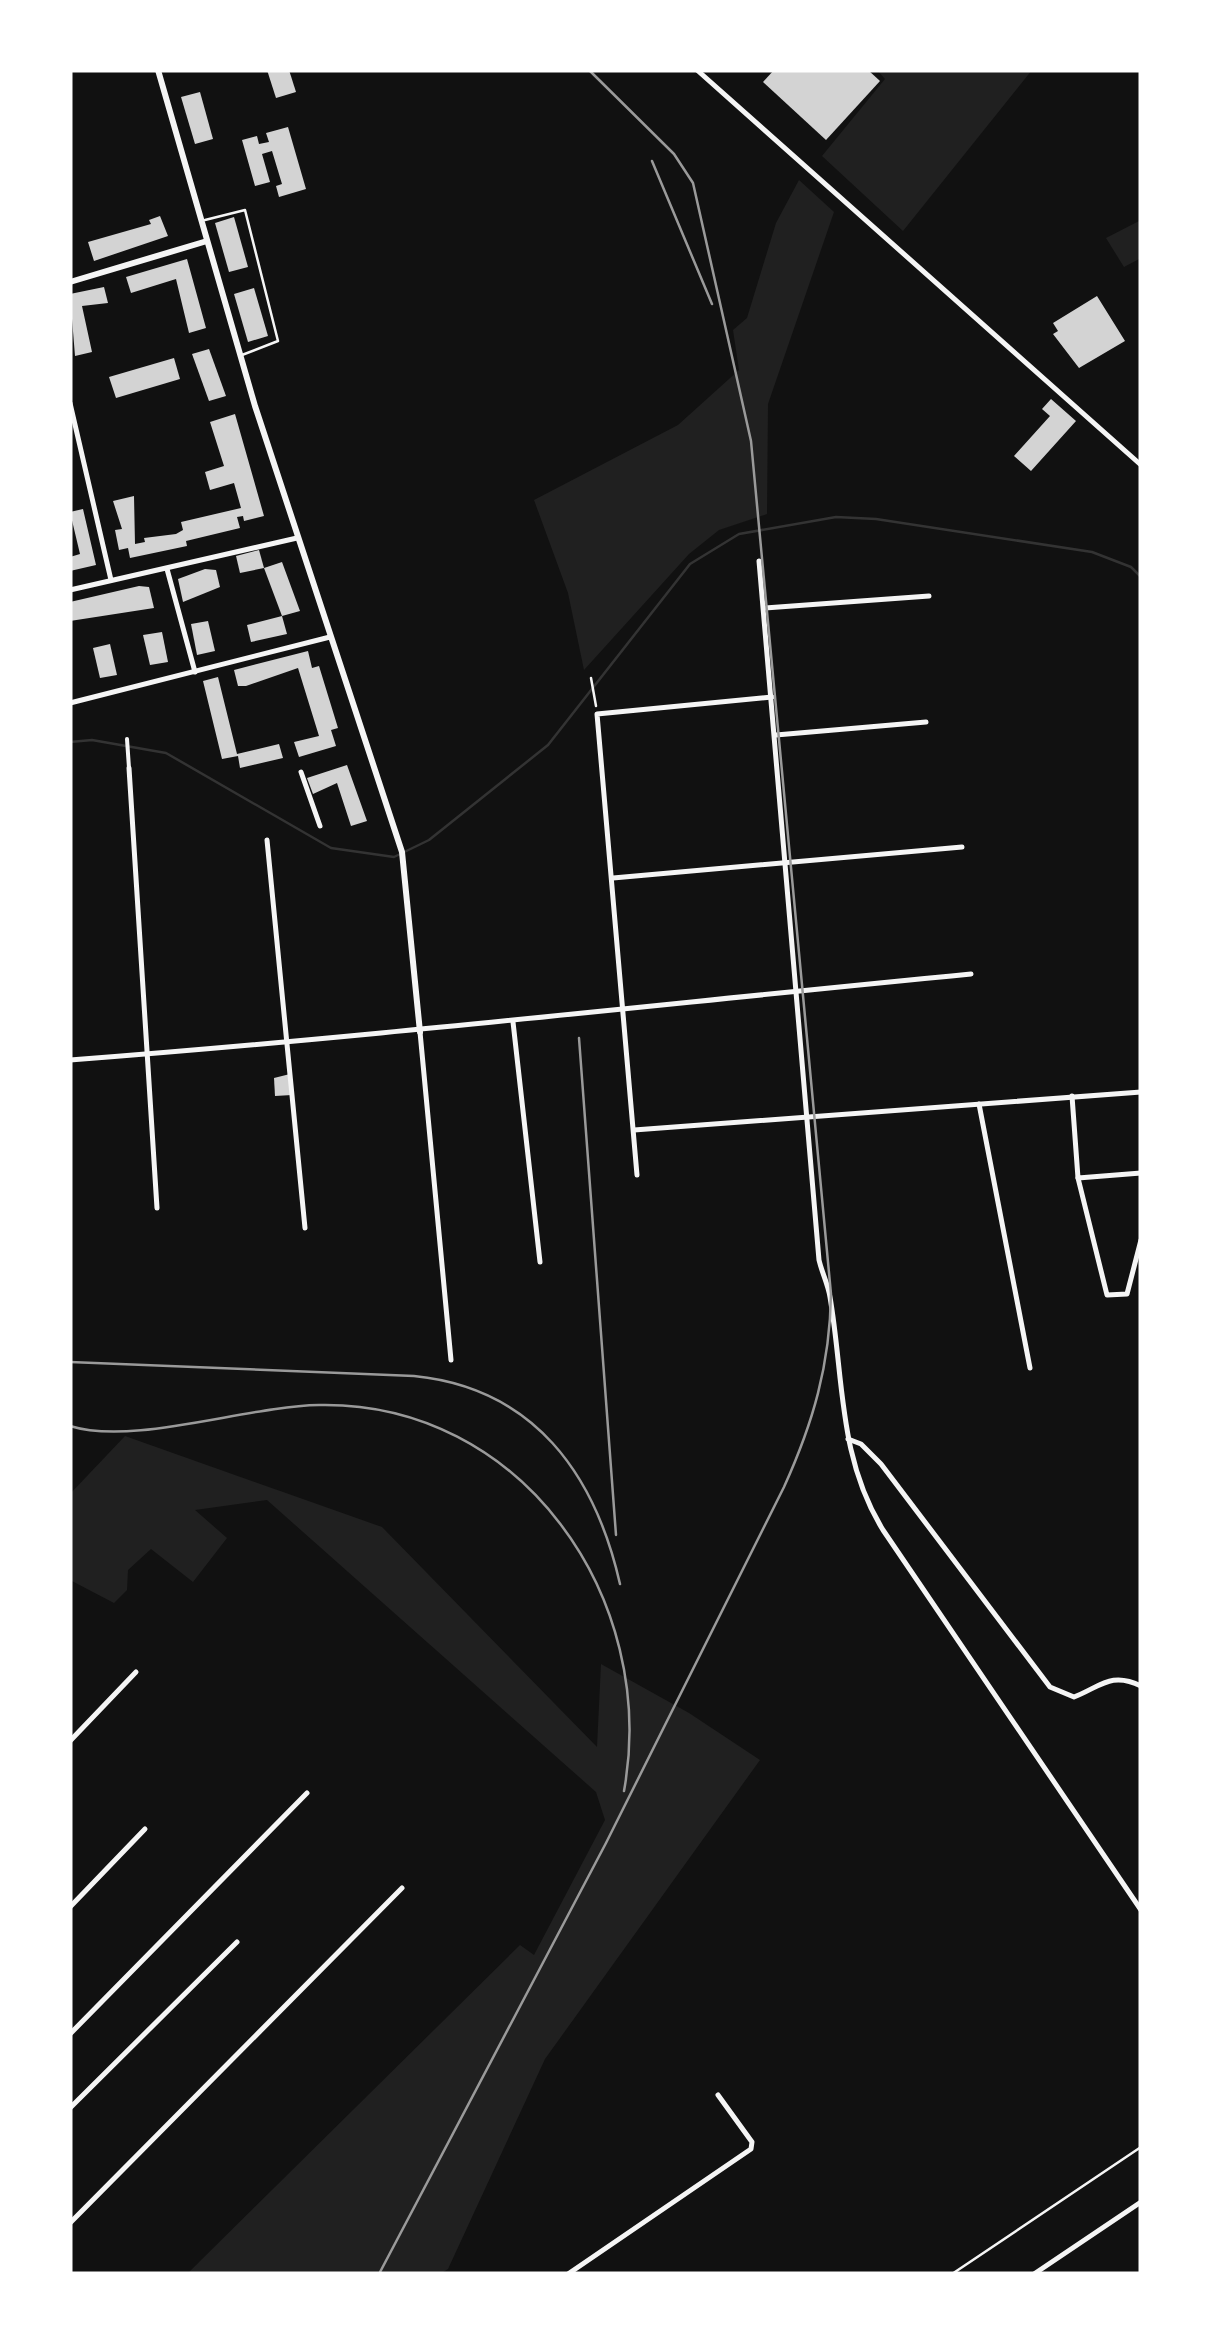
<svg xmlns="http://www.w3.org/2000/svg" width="1211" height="2344" viewBox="0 0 1211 2344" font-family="Ubuntu,sans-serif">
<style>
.green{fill:#202020}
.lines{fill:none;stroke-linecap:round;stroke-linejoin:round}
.stream{stroke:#333;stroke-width:2.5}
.building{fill:#d3d3d3}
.path{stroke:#f5f5f5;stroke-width:2.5}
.service{stroke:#f5f5f5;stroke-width:2.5}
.pedestrian{stroke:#f5f5f5;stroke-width:4}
.minor{stroke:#f5f5f5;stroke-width:5}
.tertiary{stroke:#f5f5f5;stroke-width:6}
.rail{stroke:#9a9a9a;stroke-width:2.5}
</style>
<rect width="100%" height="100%" fill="#111"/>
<g class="green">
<path d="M877,70h155l-129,161 -81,-75 63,-77z"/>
<path d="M799,180l35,32 -66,192 -1,110 -48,16 -30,24 -105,116 -16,-77 -34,-93 144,-75 61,-55 -6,-40 14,-12 29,-95z"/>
<path d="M1141,220v38l-17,9 -18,-29z"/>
<path d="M125,1436l257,91 215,220 4,-83 88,49 71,47 -215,299 -97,210 -8,5h-253l333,-329 14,10 71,-135 -9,-28 -329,-292 -72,10 32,28 -34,44 -42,-33 -23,21 -1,20 -13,13 -44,-23v-86z"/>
</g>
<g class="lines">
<path class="stream" d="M70,742l22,-2 74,13 165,95 63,9 35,-17 119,-95 142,-181 49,-30 97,-17 40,2 216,33 39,15 10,10"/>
</g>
<g class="building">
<path d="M267,70h22l7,22 -20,6z"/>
<path d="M774,70h94l12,11 -54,59 -63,-58z"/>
<path d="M200,92l13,47 -18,5 -14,-47z"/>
<path d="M288,127l18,62 -27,8 -3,-11 6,-2 -10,-33 -10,3 8,28 -15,4 -13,-46 15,-4 2,8 10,-2 -3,-9z"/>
<path d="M160,216l8,20 -74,25 -6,-19 63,-18 -2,-4z"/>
<path d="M234,217l14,50 -19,5 -14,-49z"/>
<path d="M187,259l19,69 -17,5 -13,-54 -45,14 -5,-16z"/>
<path d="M104,287l4,16 -26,3 10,46 -17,4 -5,-62z"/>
<path d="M254,288l14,48 -20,6 -14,-48z"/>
<path d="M1097,296l28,45 -46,27 -26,-34 5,-3 -5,-8z"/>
<path d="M209,349l17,47 -17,5 -17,-47z"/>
<path d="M174,358l6,21 -64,19 -7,-21z"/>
<path d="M1051,399l25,22 -45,50 -17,-15 36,-40 -8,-7z"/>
<path d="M235,414l29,102 -20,5 -1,-5 -6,1 3,11 -54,13 1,5 -57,12 -2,-10 -9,2 -4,-20 7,-1 -9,-28 21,-5 1,48 10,-2 -1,-4 32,-4 7,-4 -2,-8 60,-14 -7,-25 -24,7 -5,-18 19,-6 -14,-44z"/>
<path d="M83,509l13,56 -26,6v-14l10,-3 -10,-42z"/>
<path d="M259,550l5,18 -24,5 -4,-17z"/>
<path d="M282,562l18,49 -18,5 5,18 -36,8 -4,-17 35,-9 -18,-48z"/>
<path d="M205,569l11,1 4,17 -37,15 -5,-23z"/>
<path d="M139,586l10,1 5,21 -84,13v-19z"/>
<path d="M208,621l7,30 -18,4 -6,-31z"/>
<path d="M162,632l6,30 -18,3 -7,-30z"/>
<path d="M110,644l7,31 -17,3 -7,-30z"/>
<path d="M308,651l4,17 7,-2 19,62 -7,2 5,16 -37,11 -5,-15 25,-6 -21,-68 -52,18h-8l-4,-16z"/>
<path d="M218,677l19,77 42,-10 4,14 -43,10 -2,-12 -16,3 -19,-78z"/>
<path d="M347,765l20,56 -16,5 -14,-43 -24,11 -6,-16z"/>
<path d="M290,1074l2,21 -17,1 -1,-18z"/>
</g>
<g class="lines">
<g class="path">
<path d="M591,678l5,28"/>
<path d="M952,2274l189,-127"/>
</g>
<path class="service" d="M205,220l40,-10 33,131 -36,14"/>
<path class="pedestrian" d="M127,739l2,29"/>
<g class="minor">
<path d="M697,70l444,395"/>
<path d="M70,403l41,177"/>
<path d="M759,561l60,699c3,13 9,24 11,37 14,82 8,160 53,233l258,380"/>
<path d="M167,569l28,103"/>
<path d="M70,590l227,-52"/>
<path d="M765,608l164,-12"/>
<path d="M70,703l260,-66"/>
<path d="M776,735l150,-13"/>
<path d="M129,768l28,440"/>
<path d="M301,772l19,54"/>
<path d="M267,840l38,388"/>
<path d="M613,878l349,-31"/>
<path d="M513,1022l27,240"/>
<path d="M420,1032l31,328"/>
<path d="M70,1060c301,-23 601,-57 901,-86"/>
<path d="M1072,1096l6,82 63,-5"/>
<path d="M979,1104l51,264"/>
<path d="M634,1130l507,-38"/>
<path d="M637,1175l-40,-461 175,-17"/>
<path d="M1078,1178l29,117 20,-1 14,-54"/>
<path d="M848,1439l13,5 20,20 169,223 24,10c26,-10 37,-26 67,-11"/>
<path d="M70,1741l66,-69"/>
<path d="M70,1907l75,-78"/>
<path d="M70,2034l237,-241"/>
<path d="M70,2108l167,-166"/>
<path d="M70,2223l332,-335"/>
<path d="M568,2274l183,-125 1,-7 -34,-47"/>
<path d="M1034,2274l107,-72"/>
</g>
<g class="tertiary">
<path d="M158,70l97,336 147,446 18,180"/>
<path d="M70,282l137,-41"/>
</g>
<g class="rail">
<path d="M652,161l60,143"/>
<path d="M579,1038l37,497"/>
<path d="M70,1362l344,14c120,12 181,98 206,208"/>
<path d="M70,1426c64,20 177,-20 249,-21 203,-4 340,194 305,386"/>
<path d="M379,2274l227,-431 178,-356c29,-64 46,-122 47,-193l-80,-853 -58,-258 -19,-29 -85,-84"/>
</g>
</g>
<rect width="1211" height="2344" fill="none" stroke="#ffffff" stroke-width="145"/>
</svg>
